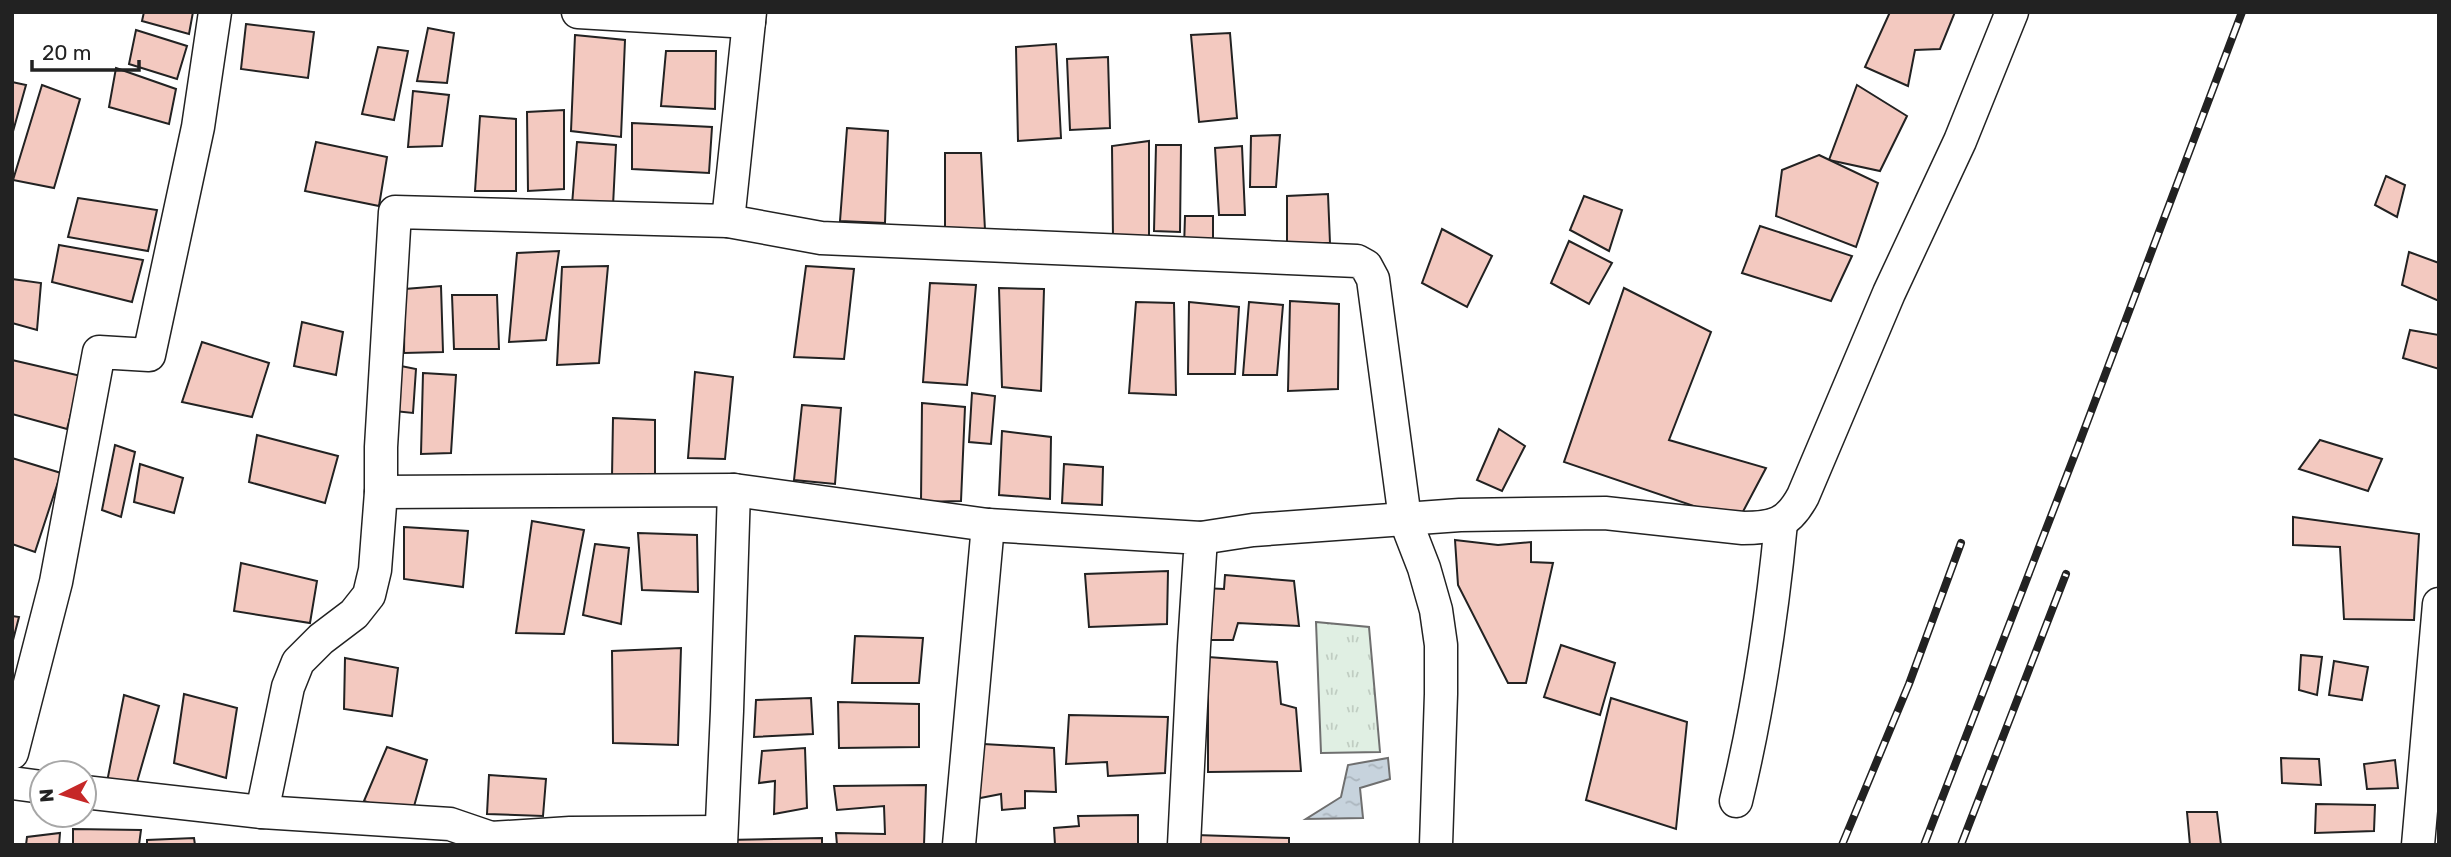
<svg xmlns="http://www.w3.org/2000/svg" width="2451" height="857" font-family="Rubik,sans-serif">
<defs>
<pattern id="grass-tufts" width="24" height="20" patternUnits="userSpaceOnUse" patternTransform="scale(1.75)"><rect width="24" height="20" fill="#e0efe3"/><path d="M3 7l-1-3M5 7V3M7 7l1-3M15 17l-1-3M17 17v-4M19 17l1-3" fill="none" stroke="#c0cdc2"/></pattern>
<pattern id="water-ripples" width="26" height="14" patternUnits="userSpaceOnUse" patternTransform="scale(1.75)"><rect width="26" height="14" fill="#c7d3dd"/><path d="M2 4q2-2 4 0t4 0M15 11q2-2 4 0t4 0" fill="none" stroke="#abb5bd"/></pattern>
</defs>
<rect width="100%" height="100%" fill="#fff"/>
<path fill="url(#grass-tufts)" stroke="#6f6f6f" stroke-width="2" d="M 1316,622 L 1369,627 L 1380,752 L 1321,753 Z"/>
<path fill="url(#water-ripples)" stroke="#6f6f6f" stroke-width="2" d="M 1388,758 L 1390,779 L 1360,788 L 1363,818 L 1306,819 L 1341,797 L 1348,765 Z"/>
<g fill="#f3c9c0" stroke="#222" stroke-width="2">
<path d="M 144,12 L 193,12 L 189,34 L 142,21 Z"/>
<path d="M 1890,12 L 1955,12 L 1940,49 L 1915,50 L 1908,86 L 1865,67 Z"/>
<path d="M 246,24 L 314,32 L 308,78 L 241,69 Z"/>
<path d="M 428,28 L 454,33 L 447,83 L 417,81 Z"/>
<path d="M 136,30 L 187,46 L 177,79 L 129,64 Z"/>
<path d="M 1230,33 L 1237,118 L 1199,122 L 1191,35 Z"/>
<path d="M 575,35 L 625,40 L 621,137 L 571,131 Z"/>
<path d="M 1056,44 L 1061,138 L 1018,141 L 1016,47 Z"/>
<path d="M 378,47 L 408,51 L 394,120 L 362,114 Z"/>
<path d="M 666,51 L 716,51 L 715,109 L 661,106 Z"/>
<path d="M 1108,57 L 1110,128 L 1070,130 L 1067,59 Z"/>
<path d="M 116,68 L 176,89 L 169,124 L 109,107 Z"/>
<path d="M 12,82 L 26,85 L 12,135 Z"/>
<path d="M 42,85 L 80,99 L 54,188 L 13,180 Z"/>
<path d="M 1857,85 L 1907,116 L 1880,171 L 1829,160 Z"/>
<path d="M 413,91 L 449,95 L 442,146 L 408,147 Z"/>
<path d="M 564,110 L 564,189 L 528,191 L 527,112 Z"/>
<path d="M 480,116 L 516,119 L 516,191 L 475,191 Z"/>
<path d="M 632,123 L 712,127 L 709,173 L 632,169 Z"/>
<path d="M 847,128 L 888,131 L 885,223 L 840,221 Z"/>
<path d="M 1280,135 L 1276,187 L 1250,187 L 1251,136 Z"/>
<path d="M 1149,141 L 1149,237 L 1113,239 L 1112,146 Z"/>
<path d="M 316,142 L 387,157 L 379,206 L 305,191 Z"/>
<path d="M 577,142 L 616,145 L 613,206 L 572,205 Z"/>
<path d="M 1156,145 L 1181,145 L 1180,232 L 1154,231 Z"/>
<path d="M 1242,146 L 1245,215 L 1219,215 L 1215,148 Z"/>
<path d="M 945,153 L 981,153 L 985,230 L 945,231 Z"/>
<path d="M 1819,155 L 1878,183 L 1856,247 L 1776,216 L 1782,170 Z"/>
<path d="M 2386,176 L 2405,185 L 2397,217 L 2375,205 Z"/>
<path d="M 1328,194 L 1330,243 L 1287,243 L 1287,196 Z"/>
<path d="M 1584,196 L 1622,210 L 1609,251 L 1570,230 Z"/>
<path d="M 78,198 L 157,210 L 148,251 L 68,237 Z"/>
<path d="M 1185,216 L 1213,216 L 1213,248 L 1184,248 Z"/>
<path d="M 1760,226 L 1852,256 L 1831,301 L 1742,273 Z"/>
<path d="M 1442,229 L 1492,256 L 1467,307 L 1422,283 Z"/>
<path d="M 1569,241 L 1612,263 L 1589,304 L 1551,283 Z"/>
<path d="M 59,245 L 143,260 L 132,302 L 52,282 Z"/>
<path d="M 559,251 L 546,340 L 509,342 L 517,253 Z"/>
<path d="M 2409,252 L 2439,263 L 2439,301 L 2402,285 Z"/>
<path d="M 608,266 L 599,363 L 557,365 L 562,267 Z"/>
<path d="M 806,266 L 854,269 L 844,359 L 794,357 Z"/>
<path d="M 12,279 L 41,283 L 37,330 L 12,323 Z"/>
<path d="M 930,283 L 976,285 L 967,385 L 923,382 Z"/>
<path d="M 441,286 L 443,352 L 404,353 L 405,289 Z"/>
<path d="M 999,288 L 1044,289 L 1041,391 L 1002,387 Z"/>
<path d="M 1624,288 L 1711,332 L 1669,440 L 1766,468 L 1738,521 L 1564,462 Z"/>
<path d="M 452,295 L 497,295 L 499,349 L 454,349 Z"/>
<path d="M 1290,301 L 1339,304 L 1338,389 L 1288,391 Z"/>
<path d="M 1136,302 L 1174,303 L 1176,395 L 1129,393 Z"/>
<path d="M 1189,302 L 1239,307 L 1235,374 L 1188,374 Z"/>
<path d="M 1249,302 L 1283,305 L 1277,375 L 1243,375 Z"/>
<path d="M 302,322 L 343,332 L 336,375 L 294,366 Z"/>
<path d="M 2410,330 L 2439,335 L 2439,369 L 2403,358 Z"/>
<path d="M 202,342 L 269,363 L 252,417 L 182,402 Z"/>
<path d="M 12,360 L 81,376 L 67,429 L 12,414 Z"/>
<path d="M 391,364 L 416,369 L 413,413 L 385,410 Z"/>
<path d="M 695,372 L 733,377 L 725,459 L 688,458 Z"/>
<path d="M 423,373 L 456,375 L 451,453 L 421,454 Z"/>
<path d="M 972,393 L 995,396 L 991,444 L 969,442 Z"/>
<path d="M 922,403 L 965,407 L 961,501 L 921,502 Z"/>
<path d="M 802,405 L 841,408 L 835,484 L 794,480 Z"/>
<path d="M 613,418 L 655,420 L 655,476 L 612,477 Z"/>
<path d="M 1499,429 L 1525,446 L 1502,491 L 1477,480 Z"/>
<path d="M 1002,431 L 1051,437 L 1050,499 L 999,495 Z"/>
<path d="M 257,435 L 338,456 L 325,503 L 249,482 Z"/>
<path d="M 2320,440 L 2382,459 L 2368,491 L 2299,469 Z"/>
<path d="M 115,445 L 135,452 L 121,517 L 102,510 Z"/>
<path d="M 12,458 L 61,473 L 35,552 L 12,544 Z"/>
<path d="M 140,464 L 183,478 L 174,513 L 134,502 Z"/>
<path d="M 1064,464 L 1103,467 L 1102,505 L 1062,503 Z"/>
<path d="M 2293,517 L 2419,534 L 2414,620 L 2344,619 L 2340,547 L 2293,545 Z"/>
<path d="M 532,521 L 584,530 L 564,634 L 516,633 Z"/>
<path d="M 404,527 L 468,531 L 463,587 L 404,579 Z"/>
<path d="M 638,533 L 697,535 L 698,592 L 642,590 Z"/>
<path d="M 1455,540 L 1498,545 L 1531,542 L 1531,562 L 1553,563 L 1526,683 L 1508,683 L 1458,585 Z"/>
<path d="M 595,544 L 629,548 L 621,624 L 583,615 Z"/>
<path d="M 241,563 L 317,581 L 310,623 L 234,611 Z"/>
<path d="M 1168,571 L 1167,624 L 1089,627 L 1085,574 Z"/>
<path d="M 1225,575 L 1294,581 L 1299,626 L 1238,623 L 1233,640 L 1206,640 L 1203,588 L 1224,589 Z"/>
<path d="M 12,616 L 19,617 L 12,644 Z"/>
<path d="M 855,636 L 923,638 L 919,683 L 852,683 Z"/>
<path d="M 1561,645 L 1615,663 L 1600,715 L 1544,697 Z"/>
<path d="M 681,648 L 678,745 L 613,743 L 612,651 Z"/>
<path d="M 2301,655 L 2322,657 L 2317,695 L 2299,690 Z"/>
<path d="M 1208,657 L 1277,662 L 1281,704 L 1296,708 L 1301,771 L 1208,772 Z"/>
<path d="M 345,658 L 398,668 L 392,716 L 344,709 Z"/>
<path d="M 2334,661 L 2368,667 L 2362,700 L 2329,695 Z"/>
<path d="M 184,694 L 237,708 L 226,778 L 174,763 Z"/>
<path d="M 124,695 L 159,706 L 135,789 L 107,782 Z"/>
<path d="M 811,698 L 813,734 L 754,737 L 756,700 Z"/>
<path d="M 1611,698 L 1687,722 L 1676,829 L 1586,800 Z"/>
<path d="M 838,702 L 919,704 L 919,747 L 839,748 Z"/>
<path d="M 1069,715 L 1168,717 L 1165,773 L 1108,776 L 1107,762 L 1066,764 Z"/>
<path d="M 966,743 L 1054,748 L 1056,792 L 1025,791 L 1025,808 L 1002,810 L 1001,794 L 965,801 Z"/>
<path d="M 387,747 L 427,760 L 411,817 L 364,801 Z"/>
<path d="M 805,748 L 807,808 L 774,814 L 775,781 L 759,783 L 762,751 Z"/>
<path d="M 2281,758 L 2319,759 L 2321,785 L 2282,783 Z"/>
<path d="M 2395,760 L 2398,788 L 2367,789 L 2364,764 Z"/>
<path d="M 489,775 L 546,779 L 543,816 L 487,814 Z"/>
<path d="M 926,785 L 924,845 L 837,845 L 836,833 L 885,834 L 884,806 L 837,810 L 834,786 Z"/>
<path d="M 2316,804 L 2375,805 L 2374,831 L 2315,833 Z"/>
<path d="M 2187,812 L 2217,812 L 2221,845 L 2190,845 Z"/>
<path d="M 1138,815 L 1138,845 L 1055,845 L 1054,828 L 1079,826 L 1078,816 Z"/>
<path d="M 73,829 L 141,830 L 139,845 L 73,845 Z"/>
<path d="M 60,833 L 59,845 L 26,845 L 27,837 Z"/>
<path d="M 1196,835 L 1289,838 L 1289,845 L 1196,845 Z"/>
<path d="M 194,838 L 195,845 L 147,845 L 147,840 Z"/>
<path d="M 822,838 L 822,845 L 728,845 L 727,840 Z"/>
</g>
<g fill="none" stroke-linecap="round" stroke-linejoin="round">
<defs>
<g id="minor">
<path d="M 578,12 L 749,22"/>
<path d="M 750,12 L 728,221 L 395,212 L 381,447 L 381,492 L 734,490 L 988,525 L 1201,538 L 1194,646 L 1184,845"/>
<path d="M 728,221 L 821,238 L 1357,261 L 1366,266 L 1373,279 L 1405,519 L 1424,568 L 1436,610 L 1441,645 L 1441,694 L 1436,845"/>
<path d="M 1201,538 L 1253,530 L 1460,515 L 1605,513 L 1743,528 C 1774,528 1788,524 1803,496 L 1889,293 L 1960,141 L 2012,12"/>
<path d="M 12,753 L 56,582 L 99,352 L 149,355 L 198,127 L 215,12"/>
<path d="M 12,783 L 42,787"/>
<path d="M 84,792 L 262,812 L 450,824 L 491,838 L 491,845"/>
<path d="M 1736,801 C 1758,710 1772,616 1781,523"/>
<path d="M 262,812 L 288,687 L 298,662 L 321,639 L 354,614 L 369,595 L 375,570 L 381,492"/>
<path d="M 491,838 L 570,833 L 720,832"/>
<path d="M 721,845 L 727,711 L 734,490"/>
<path d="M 959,845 L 988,525"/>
<path d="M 2418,845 L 2439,604"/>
</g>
</defs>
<use href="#minor" stroke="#222" stroke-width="35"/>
<use href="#minor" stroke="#fff" stroke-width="32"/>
<defs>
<g id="rail">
<path d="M 1842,845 L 1909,684 L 1961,543"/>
<path d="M 1924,845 L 2077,449 L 2242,12"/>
<path d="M 1961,845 L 2066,574"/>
</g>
</defs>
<use href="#rail" stroke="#222" stroke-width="8"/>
<use href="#rail" stroke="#fff" stroke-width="5" stroke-dasharray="16" stroke-linecap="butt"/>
</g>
<rect width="2451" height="857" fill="none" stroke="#222222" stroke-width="28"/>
<g transform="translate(63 794) rotate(265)"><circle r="33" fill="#ffffff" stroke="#a7a7a7" stroke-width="2"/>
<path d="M0-5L12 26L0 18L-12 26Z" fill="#c62828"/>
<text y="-10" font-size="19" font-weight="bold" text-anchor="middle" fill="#222222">N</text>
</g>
<path d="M32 60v10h107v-10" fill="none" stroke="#222222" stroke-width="3.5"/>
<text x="42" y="60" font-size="21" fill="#222222" stroke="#ffffff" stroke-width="5" paint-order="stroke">20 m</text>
</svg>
